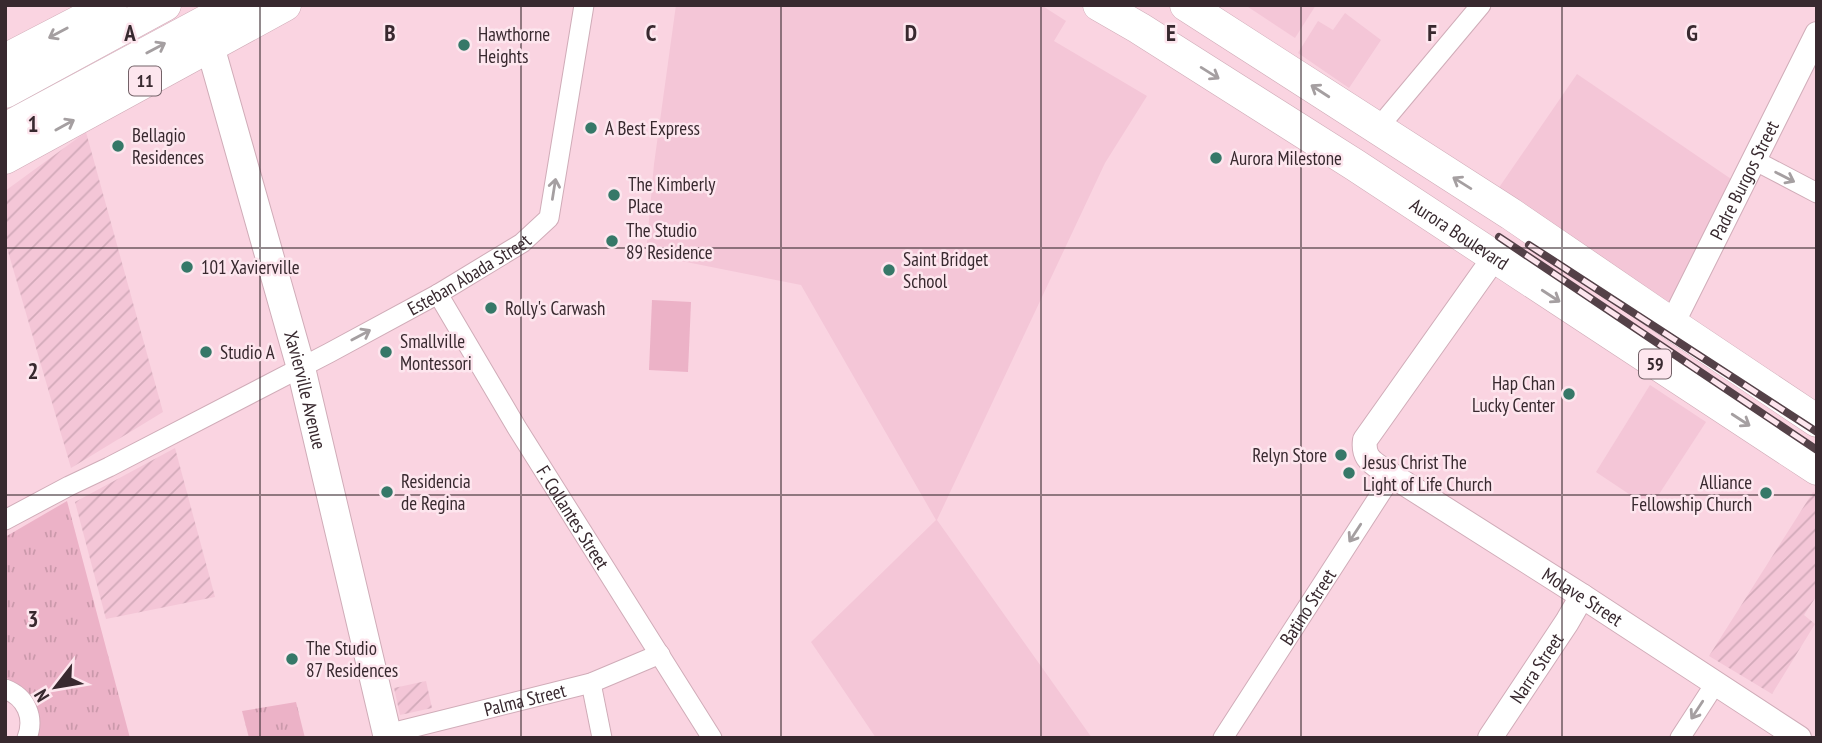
<svg xmlns="http://www.w3.org/2000/svg" width="1822" height="743" font-family="'PT Sans Narrow',sans-serif">
<defs>
<pattern id="industrial-furrows" width="10" height="10" patternUnits="userSpaceOnUse" patternTransform="scale(1.75)"><rect width="10" height="10" fill="#f4c6d7"/><path d="M-1 1l2-2M0 10L10 0M9 11l2-2" fill="none" stroke="#d2aab9"/></pattern>
<pattern id="grass-tufts" width="24" height="20" patternUnits="userSpaceOnUse" patternTransform="scale(1.75)"><rect width="24" height="20" fill="#ecb2c7"/><path d="M3 7l-1-3M5 7V3M7 7l1-3M15 17l-1-3M17 17v-4M19 17l1-3" fill="none" stroke="#cb99ab"/></pattern>
</defs>
<rect width="100%" height="100%" fill="#fad4e1"/>
<g fill="#f4c6d7">
<path d="M 676,5 L 1041,5 L 1066,21 L 1054,41 L 1147,96 L 1105,163 L 937,520 L 1092,738 L 876,738 L 811,642 L 936,520 L 801,285 L 646,254 L 654,164 Z"/>
<path d="M 1245,5 L 1316,5 L 1295,38 Z"/>
<path d="M 1345,13 L 1381,40 L 1349,88 L 1298,53 L 1318,21 L 1333,30 Z"/>
<path d="M 1577,74 L 1737,183 L 1669,302 L 1498,189 Z"/>
<path d="M 1650,385 L 1706,422 L 1650,508 L 1596,472 Z"/>
</g>
<g fill="url(#industrial-furrows)">
<path d="M 86,132 L 163,412 L 71,468 L 5,241 L 5,191 Z"/>
<path d="M 175,448 L 215,597 L 106,619 L 75,502 Z"/>
<path d="M 1813,492 L 1817,494 L 1817,595 L 1804,615 L 1815,624 L 1772,694 L 1709,656 Z"/>
<path d="M 426,681 L 432,708 L 400,715 L 394,688 Z"/>
</g>
<g fill="url(#grass-tufts)">
<path d="M 67,501 L 130,738 L 36,738 C 35,702 38,696 5,677 L 5,537 Z"/>
<path d="M 296,702 L 305,738 L 249,738 L 242,711 Z"/>
</g>
<path fill="#ecb2c7" d="M 652,300 L 691,302 L 688,372 L 649,370 Z"/>
<g fill="none" stroke-linecap="round" stroke-linejoin="round">
<defs>
<g id="minor">
<path d="M 1378,128 L 1481,5"/>
<path d="M 1754,160 L 1817,193"/>
<path id="s1" d="M 438,294 L 517,428 L 712,738"/>
<path id="s2" d="M 5,520 L 69,486 L 109,467 L 329,353 L 438,294 L 522,243 L 549,218 L 584,5"/>
<path d="M 591,683 L 602,738"/>
<path d="M 5,689 C 26,697 35,717 27,738"/>
<path id="s3" d="M 387,734 L 591,683 L 660,654"/>
<path id="s4" d="M 1223,738 L 1392,476"/>
<path d="M 1680,738 L 1715,684"/>
</g>
<g id="tertiary">
<path id="s5" d="M 1494,258 L 1365,440 C 1363,455 1369,461 1382,469 L 1582,596 L 1799,738"/>
<path id="s6" d="M 1672,324 L 1817,34"/>
<path id="s7" d="M 1490,738 L 1567,622 L 1582,596"/>
</g>
<g id="secondary">
<path id="s8" d="M 210,46 L 301,368 L 388,738"/>
</g>
<g id="primary">
<path id="s9" d="M 1099,5 L 1139,28 L 1355,165 L 1817,469"/>
<path d="M 1186,5 L 1511,214 L 1672,324 L 1817,421"/>
<path d="M 5,60 L 111,5"/>
<path d="M 5,92 L 165,5"/>
<path d="M 5,129 L 236,5"/>
<path d="M 5,158 L 285,5"/>
</g>
</defs>
<use href="#minor" stroke="#d0acb8" stroke-width="21"/>
<use href="#tertiary" stroke="#d0acb8" stroke-width="26"/>
<use href="#secondary" stroke="#d0acb8" stroke-width="30"/>
<use href="#primary" stroke="#d0acb8" stroke-width="33"/>
<use href="#minor" stroke="#fff" stroke-width="19"/>
<use href="#tertiary" stroke="#fff" stroke-width="24"/>
<use href="#secondary" stroke="#fff" stroke-width="28"/>
<use href="#primary" stroke="#fff" stroke-width="32"/>
<defs>
<g id="rail">
<path d="M 1499,237 L 1817,450"/>
<path d="M 1529,245 L 1817,432"/>
</g>
</defs>
<use href="#rail" stroke="#544148" stroke-width="8"/>
<use href="#rail" stroke="#fde6ee" stroke-width="5" stroke-dasharray="16" stroke-linecap="butt"/>
</g>
<defs><path id="oneway-shaft" d="M-6 0H5M1.5-3L5.5 0L1.5 3" fill="none" stroke-width="1.6" stroke-linecap="round" stroke-linejoin="round" transform="scale(1.75)"/></defs>
<g stroke="#a59fa1">
<use href="#oneway-shaft" transform="translate(58 33) rotate(152)"/>
<use href="#oneway-shaft" transform="translate(156 48) rotate(-28)"/>
<use href="#oneway-shaft" transform="translate(1210 73) rotate(32)"/>
<use href="#oneway-shaft" transform="translate(1320 91) rotate(-147)"/>
<use href="#oneway-shaft" transform="translate(65 125) rotate(-29)"/>
<use href="#oneway-shaft" transform="translate(1785 177) rotate(27)"/>
<use href="#oneway-shaft" transform="translate(1462 183) rotate(-148)"/>
<use href="#oneway-shaft" transform="translate(554 189) rotate(-81)"/>
<use href="#oneway-shaft" transform="translate(1551 296) rotate(33)"/>
<use href="#oneway-shaft" transform="translate(361 335) rotate(-28)"/>
<use href="#oneway-shaft" transform="translate(1741 420) rotate(33)"/>
<use href="#oneway-shaft" transform="translate(1355 533) rotate(123)"/>
<use href="#oneway-shaft" transform="translate(1697 710) rotate(123)"/>
</g>
<path fill="none" stroke="#38292f" stroke-width="2" stroke-opacity="0.55" d="M 260,5 L 260,738M 521,5 L 521,738M 781,5 L 781,738M 1041,5 L 1041,738M 1301,5 L 1301,738M 1562,5 L 1562,738M 5,248 L 1817,248M 5,495 L 1817,495"/>
<g fill="#367868" stroke="#fde6ee" stroke-width="2.5">
<circle cx="464" cy="45" r="7"/>
<circle cx="591" cy="128" r="7"/>
<circle cx="118" cy="146" r="7"/>
<circle cx="1216" cy="158" r="7"/>
<circle cx="614" cy="195" r="7"/>
<circle cx="612" cy="241" r="7"/>
<circle cx="187" cy="267" r="7"/>
<circle cx="889" cy="270" r="7"/>
<circle cx="491" cy="308" r="7"/>
<circle cx="206" cy="352" r="7"/>
<circle cx="386" cy="352" r="7"/>
<circle cx="1569" cy="394" r="7"/>
<circle cx="1341" cy="455" r="7"/>
<circle cx="1349" cy="473" r="7"/>
<circle cx="387" cy="492" r="7"/>
<circle cx="1766" cy="493" r="7"/>
<circle cx="292" cy="659" r="7"/>
</g>
<g text-anchor="middle" stroke-width="5" stroke-linejoin="round" paint-order="stroke">
<g fill="#fde6ee" stroke="#736268" stroke-width="2">
<rect x="129" y="66.5" width="32" height="29" rx="5"/>
<rect x="1639" y="349.5" width="32" height="29" rx="5"/>
</g>
<g font-size="18" font-weight="bold" fill="#38292f">
<text x="145" y="87">11</text>
<text x="1655" y="370">59</text>
</g>
<g font-size="19" fill="#38292f" stroke="#fde6ee" text-anchor="start">
<text x="478" y="41">Hawthorne<tspan x="478" dy="22">Heights</tspan></text>
<text x="605" y="135">A Best Express</text>
<text x="132" y="142">Bellagio<tspan x="132" dy="22">Residences</tspan></text>
<text x="1230" y="165">Aurora Milestone</text>
<text x="628" y="191">The Kimberly<tspan x="628" dy="22">Place</tspan></text>
<text x="626" y="237">The Studio<tspan x="626" dy="22">89 Residence</tspan></text>
<text x="903" y="266">Saint Bridget<tspan x="903" dy="22">School</tspan></text>
<text x="201" y="274">101 Xavierville</text>
<text x="505" y="315">Rolly's Carwash</text>
<text x="400" y="348">Smallville<tspan x="400" dy="22">Montessori</tspan></text>
<text x="220" y="359">Studio A</text>
<text x="1555" y="390" text-anchor="end">Hap Chan<tspan x="1555" dy="22">Lucky Center</tspan></text>
<text x="1327" y="462" text-anchor="end">Relyn Store</text>
<text x="1363" y="469">Jesus Christ The<tspan x="1363" dy="22">Light of Life Church</tspan></text>
<text x="401" y="488">Residencia<tspan x="401" dy="22">de Regina</tspan></text>
<text x="1752" y="489" text-anchor="end">Alliance<tspan x="1752" dy="22">Fellowship Church</tspan></text>
<text x="306" y="655">The Studio<tspan x="306" dy="22">87 Residences</tspan></text>
</g>
<g font-size="19" fill="#38292f" stroke="#fde6ee">
<text dy="7" stroke="none"><textPath href="#s6" startOffset="161">Padre Burgos Street</textPath></text>
<text dy="7" stroke="none"><textPath href="#s9" startOffset="427">Aurora Boulevard</textPath></text>
<text dy="7" stroke="none"><textPath href="#s2" startOffset="525">Esteban Abada Street</textPath></text>
<text dy="7" stroke="none"><textPath href="#s8" startOffset="357">Xavierville Avenue</textPath></text>
<text dy="7" stroke="none"><textPath href="#s1" startOffset="261">F. Collantes Street</textPath></text>
<text dy="7" stroke="none"><textPath href="#s5" startOffset="497">Molave Street</textPath></text>
<text dy="7" stroke="none"><textPath href="#s4" startOffset="156">Batino Street</textPath></text>
<text dy="7" stroke="none"><textPath href="#s7" startOffset="84">Narra Street</textPath></text>
<text dy="7" stroke="none"><textPath href="#s3" startOffset="142">Palma Street</textPath></text>
</g>
</g>
<g font-size="23" text-anchor="middle" font-weight="bold" fill="#38292f" stroke="#fde6ee" stroke-width="5" stroke-linejoin="round" paint-order="stroke">
<text x="130" y="41">A</text>
<text x="390" y="41">B</text>
<text x="651" y="41">C</text>
<text x="911" y="41">D</text>
<text x="1171" y="41">E</text>
<text x="1432" y="41">F</text>
<text x="1692" y="41">G</text>
<text x="33" y="132">1</text>
<text x="33" y="379">2</text>
<text x="33" y="627">3</text>
</g>
<rect width="1822" height="743" fill="none" stroke="#38292f" stroke-width="14"/>
<g transform="translate(56 687) rotate(239)" stroke="#fde6ee" stroke-width="5" paint-order="stroke">
<path d="M0-5L12 26L0 18L-12 26Z" fill="#38292f"/>
<text y="-10" font-size="19" font-weight="bold" text-anchor="middle" fill="#38292f">N</text>
</g>
</svg>
